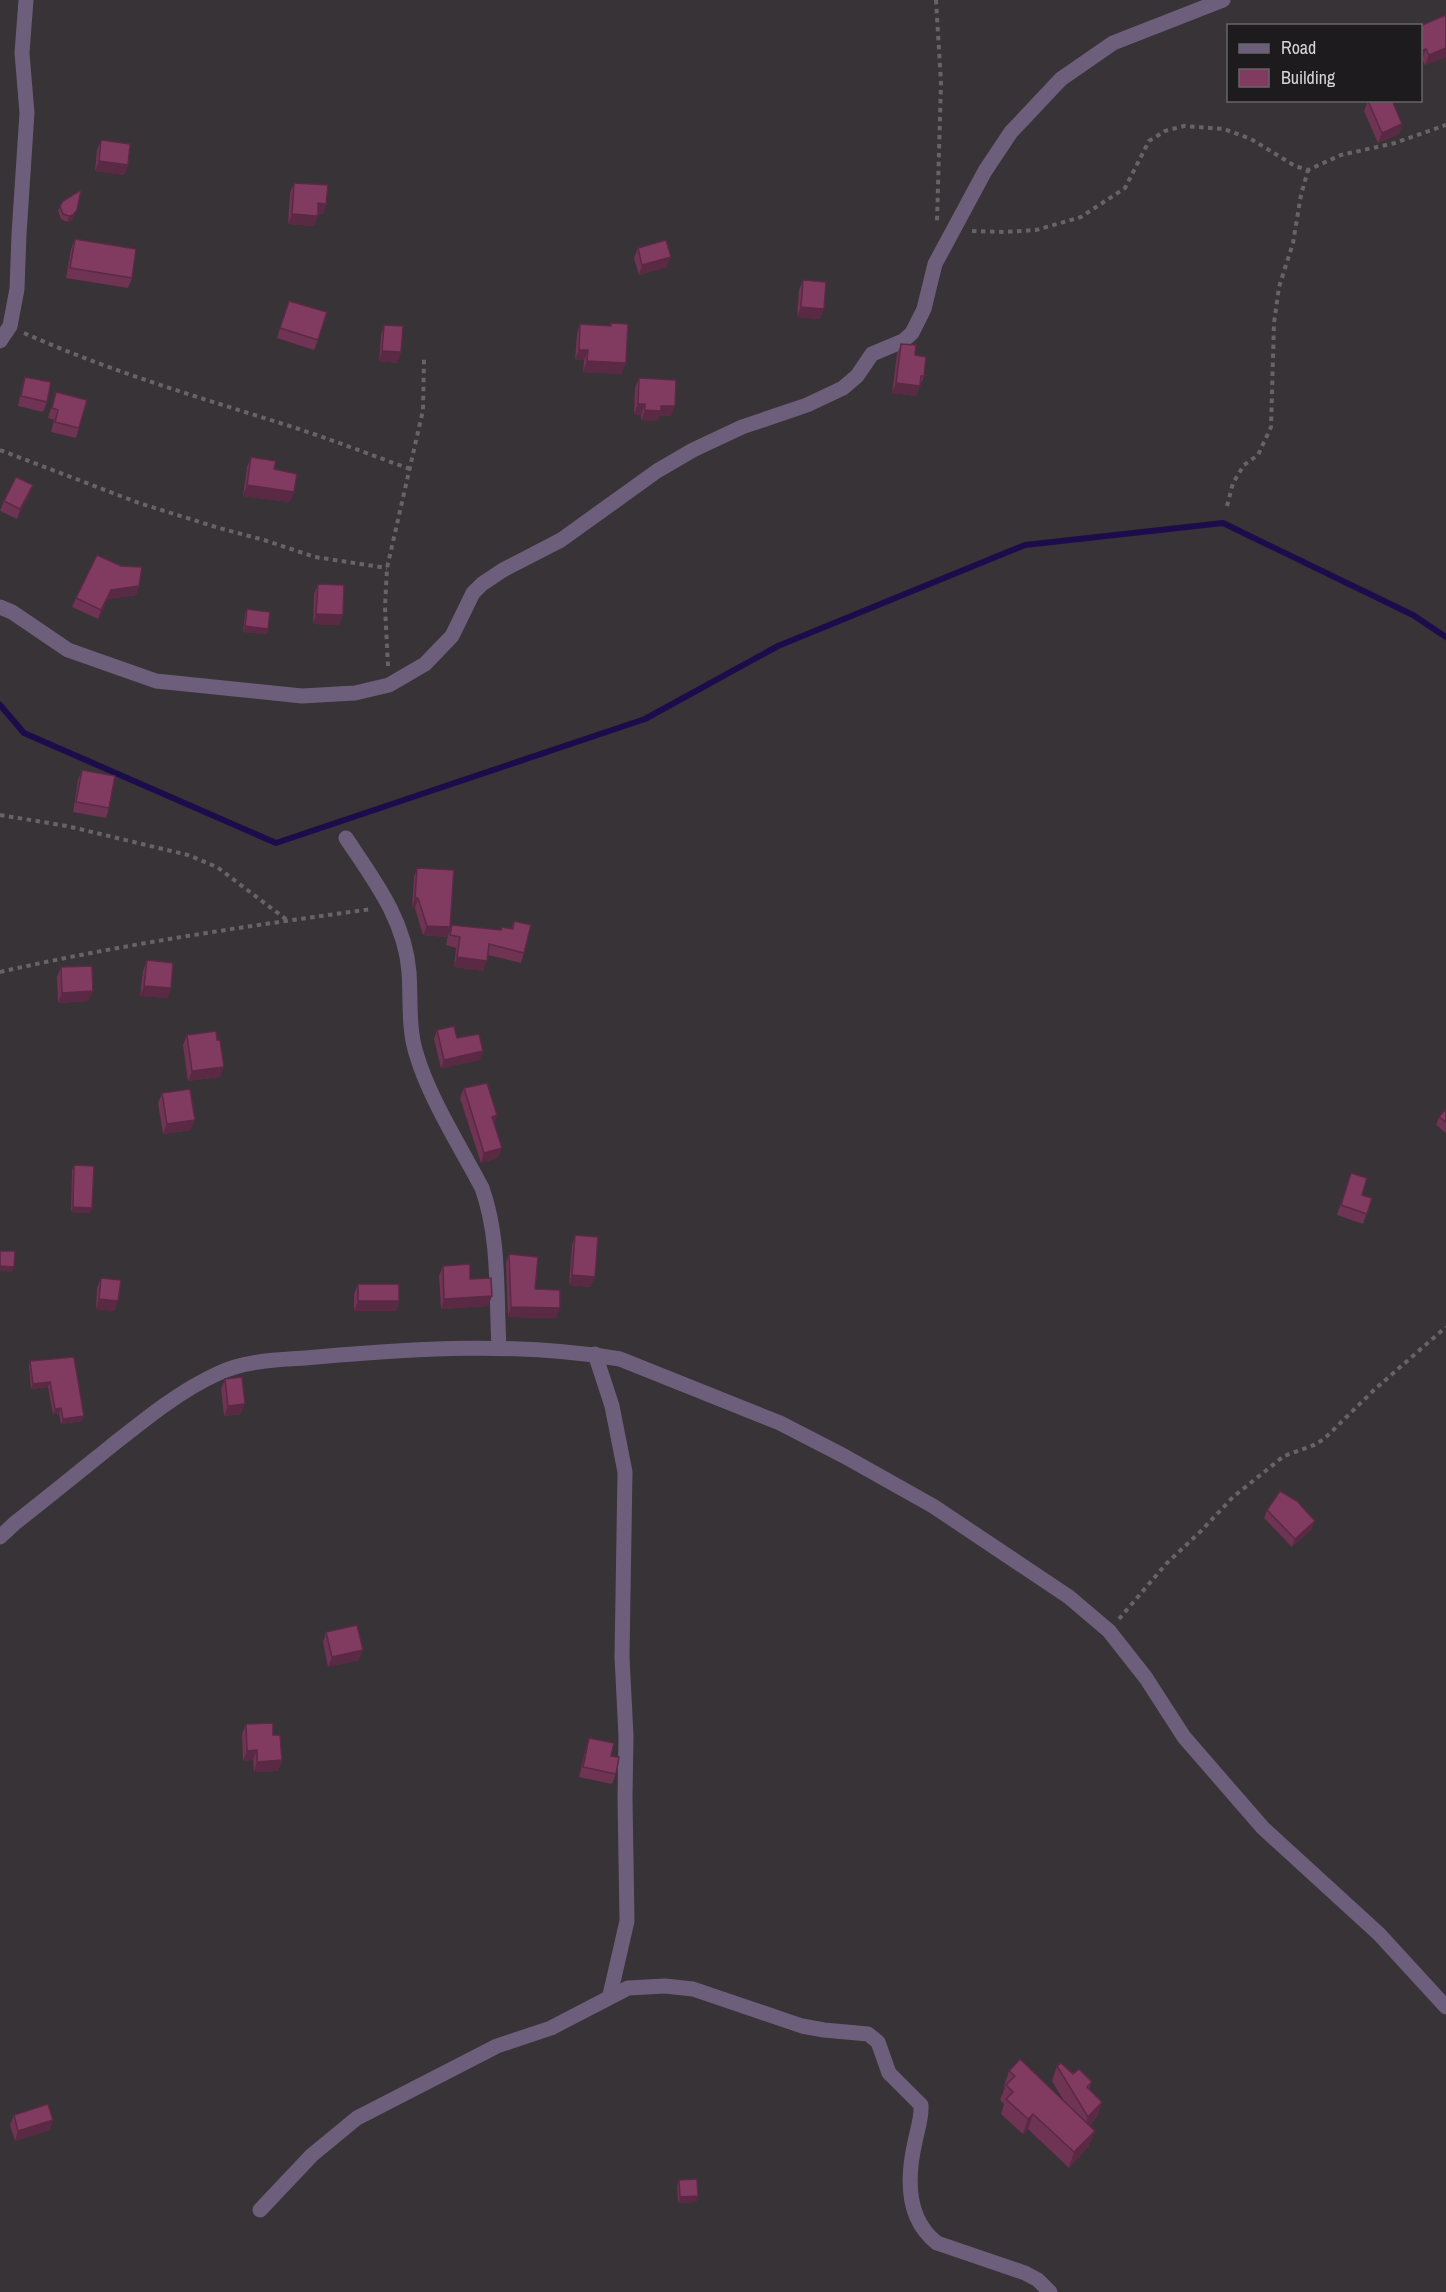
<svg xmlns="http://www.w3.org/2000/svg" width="1446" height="2292" font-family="'Archivo Narrow',sans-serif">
<rect width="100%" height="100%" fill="#373336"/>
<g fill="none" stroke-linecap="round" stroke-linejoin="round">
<path stroke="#1d0c4b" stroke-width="6" d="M 0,705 L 24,733 L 276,843 L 645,719 L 778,646 L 1025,545 L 1223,523 L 1413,615 L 1446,637"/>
<g stroke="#676467" stroke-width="4" stroke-dasharray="4.5 4.5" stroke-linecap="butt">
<path d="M 936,0 L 941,83 L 937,221"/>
<path d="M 972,231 L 1005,232 L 1036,230 L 1081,217 L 1125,188 L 1149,141 L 1165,131 L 1184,126 L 1224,129 L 1251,139 L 1295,166 L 1308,170 L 1341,155 L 1395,143 L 1446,125"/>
<path d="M 24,333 C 107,370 191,395 277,422 C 322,436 366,453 410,469"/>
<path d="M 0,450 L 139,503 L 219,528 L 264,540 L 315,557 L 387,568"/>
<path d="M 1227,506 L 1233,483 L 1244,465 L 1258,455 L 1271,427 L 1274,323 L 1279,287 L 1293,243 L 1301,195 L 1308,170"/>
<path d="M 388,666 L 385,607 L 387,568 L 423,410 L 424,359"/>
<path d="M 0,815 L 67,826 L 188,855 L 217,867 L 287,920"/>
<path d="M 0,972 C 123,944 247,926 372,909"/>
<path d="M 1119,1619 L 1166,1564 L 1201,1531 L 1233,1497 L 1284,1456 L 1314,1445 L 1324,1439 L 1374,1390 L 1446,1327"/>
</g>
<g stroke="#6d5e7b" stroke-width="15">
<path d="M 0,341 L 10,326 L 17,289 L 19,234 L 27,113 L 22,53 L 26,0"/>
<path d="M 0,607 L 12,612 L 68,650 L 156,681 L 302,696 L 355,693 L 389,685 L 425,664 L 452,636 L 473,593 L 482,584 L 503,570 L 561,540 L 657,471 L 693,450 L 742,427 L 807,405 L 843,388 L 857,376 L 872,354 L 903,341 L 912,333 L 924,309 L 935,264 L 985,171 L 1011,132 L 1061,79 L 1113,43 L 1223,0"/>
<path d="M 346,838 C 374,880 405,920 409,972 C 411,999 408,1027 416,1053 C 429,1098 460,1146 482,1188 C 500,1238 496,1295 499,1347"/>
<path d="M 595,1354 L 612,1406 L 625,1472 L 622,1657 L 626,1736 L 625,1798 L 627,1921 L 610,1995"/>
<path d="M 0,1537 L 15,1523 C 47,1498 79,1472 110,1447 C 144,1420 179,1391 219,1373 C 248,1359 285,1360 317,1357 C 417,1348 520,1342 620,1359 L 780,1423 L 844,1456 L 933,1506 L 1069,1597 L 1109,1631 L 1146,1678 L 1184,1737 L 1263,1828 L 1379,1934 L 1446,2007"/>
<path d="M 260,2210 L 312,2155 L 357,2118 L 497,2046 L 551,2028 L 628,1988 L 665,1986 L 693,1989 L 802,2026 L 824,2030 L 868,2034 L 878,2042 L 889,2073 L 921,2105 C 922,2117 917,2131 915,2142 C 907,2177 906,2219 937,2243 L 1025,2273 L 1038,2280 L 1050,2292"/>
</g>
</g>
<g fill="#6f3353">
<path d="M 1446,15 L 1446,57 L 1425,65 L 1422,59 L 1420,26 Z"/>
<path d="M 1368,101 L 1402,124 L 1399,134 L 1378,143 L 1364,111 Z"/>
<path d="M 101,140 L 128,165 L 124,175 L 95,171 L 97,150 Z"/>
<path d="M 294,183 L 326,204 L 323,214 L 318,214 L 314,226 L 288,224 L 290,193 Z"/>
<path d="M 60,206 L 75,215 L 72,220 L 67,222 L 61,219 L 58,211 Z"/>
<path d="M 75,239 L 132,278 L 128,288 L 66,278 L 71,249 Z"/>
<path d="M 638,248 L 667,267 L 639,275 L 634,258 Z"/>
<path d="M 803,280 L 820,319 L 797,317 L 799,290 Z"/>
<path d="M 285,311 L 318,340 L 314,350 L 277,338 Z"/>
<path d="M 611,323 L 622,374 L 583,372 L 584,360 L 575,360 L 577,334 L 580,324 L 610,326 Z"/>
<path d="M 384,325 L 401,352 L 397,363 L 379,361 L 381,335 Z"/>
<path d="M 901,344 L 915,355 L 924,376 L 916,396 L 892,393 L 897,354 Z"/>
<path d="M 25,377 L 47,402 L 43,412 L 18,406 L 22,387 Z"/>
<path d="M 639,378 L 671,416 L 659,416 L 657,421 L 641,420 L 641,415 L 634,414 L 635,388 Z"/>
<path d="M 56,392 L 79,428 L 76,438 L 51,432 L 54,420 L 48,418 Z"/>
<path d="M 251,457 L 274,469 L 290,502 L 243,496 L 247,467 Z"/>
<path d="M 33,485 L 29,495 L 17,519 L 0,511 L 4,501 Z"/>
<path d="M 318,584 L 339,625 L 313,624 L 314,594 Z"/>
<path d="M 139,586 L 136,595 L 108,599 L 98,619 L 72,607 L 76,598 Z"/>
<path d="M 247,609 L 268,629 L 267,634 L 243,632 L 245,614 Z"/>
<path d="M 82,770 L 109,808 L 106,818 L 73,812 L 78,780 Z"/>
<path d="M 417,868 L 450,927 L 447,937 L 423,935 L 415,908 L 412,907 L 414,877 Z"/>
<path d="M 514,921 L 524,953 L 521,963 L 488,955 L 483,971 L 454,967 L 456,948 L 446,945 L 448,935 L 452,925 L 501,930 L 511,929 Z"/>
<path d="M 147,960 L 171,988 L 167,998 L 140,996 L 143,971 Z"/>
<path d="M 61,967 L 89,1001 L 58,1003 L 57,977 Z"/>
<path d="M 437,1030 L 457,1038 L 480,1060 L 441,1068 L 434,1039 Z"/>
<path d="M 187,1035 L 220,1077 L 188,1081 L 183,1045 Z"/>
<path d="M 464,1088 L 497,1115 L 494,1124 L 498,1158 L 481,1163 L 460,1098 Z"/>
<path d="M 162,1093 L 191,1130 L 163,1134 L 158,1103 Z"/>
<path d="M 1446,1109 L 1446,1133 L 1436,1125 L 1439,1117 Z"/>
<path d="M 74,1165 L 92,1208 L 90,1213 L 71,1212 L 72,1170 Z"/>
<path d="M 1351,1173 L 1362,1195 L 1372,1198 L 1363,1224 L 1337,1215 Z"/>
<path d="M 575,1235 L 591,1287 L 569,1285 L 572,1245 Z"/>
<path d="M 509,1254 L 535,1289 L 556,1318 L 508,1317 L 506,1263 Z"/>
<path d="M 443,1266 L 470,1279 L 492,1296 L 488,1306 L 441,1309 L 439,1276 Z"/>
<path d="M 101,1278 L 115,1311 L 96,1309 L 97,1288 Z"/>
<path d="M 358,1284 L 399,1301 L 396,1311 L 354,1311 L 354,1294 Z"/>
<path d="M 30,1361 L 84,1416 L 82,1421 L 61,1424 L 59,1414 L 53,1414 L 48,1387 L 31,1389 L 29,1366 Z"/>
<path d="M 225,1379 L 241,1414 L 224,1416 L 221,1389 Z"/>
<path d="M 1267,1510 L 1312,1529 L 1292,1547 L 1264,1518 Z"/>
<path d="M 326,1632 L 359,1660 L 328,1667 L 323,1642 Z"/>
<path d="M 246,1724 L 273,1735 L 282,1760 L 278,1771 L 254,1772 L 253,1760 L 243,1761 L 242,1734 Z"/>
<path d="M 589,1738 L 611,1756 L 616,1774 L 612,1784 L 579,1777 L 586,1748 Z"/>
<path d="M 1057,2066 L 1073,2074 L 1092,2082 L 1089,2089 L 1102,2102 L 1097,2117 L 1089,2126 L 1089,2146 L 1069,2168 L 1028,2129 L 1023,2134 L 1001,2114 L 1004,2104 L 1000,2100 L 1005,2087 L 1004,2086 L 1009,2071 L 1064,2101 L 1052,2081 Z"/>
<path d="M 14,2115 L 50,2130 L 15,2141 L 10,2125 Z"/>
<path d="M 679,2180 L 698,2196 L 696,2202 L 678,2203 L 677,2186 Z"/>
</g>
<g fill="#5a2944">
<path d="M 1446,48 L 1446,57 L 1425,65 L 1429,55 Z"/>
<path d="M 1426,49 L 1422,59 L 1420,60 L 1420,51 Z"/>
<path d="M 1402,124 L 1399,134 L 1378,143 L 1382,133 Z"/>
<path d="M 99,161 L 128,165 L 124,175 L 95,171 Z"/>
<path d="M 318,203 L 326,204 L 323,214 L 314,213 Z"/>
<path d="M 77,210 L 75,215 L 72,220 L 67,222 L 69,216 Z"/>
<path d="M 292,214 L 318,216 L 314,226 L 288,224 Z"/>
<path d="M 671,257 L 667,267 L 639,275 L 642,265 Z"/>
<path d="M 801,307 L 824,309 L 820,319 L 797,317 Z"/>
<path d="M 579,350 L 588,350 L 584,360 L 575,360 Z"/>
<path d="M 382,351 L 401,352 L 397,363 L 379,361 Z"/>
<path d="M 587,361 L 626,363 L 622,374 L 583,372 Z"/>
<path d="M 896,383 L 920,386 L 916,396 L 892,393 Z"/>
<path d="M 638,404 L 645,404 L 641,415 L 634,414 Z"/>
<path d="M 661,406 L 675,406 L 671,416 L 659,416 L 657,421 L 641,420 L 645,410 Z"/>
<path d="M 33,485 L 29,495 L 17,519 L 20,509 Z"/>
<path d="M 247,485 L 294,492 L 290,502 L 243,496 Z"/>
<path d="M 139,586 L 136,595 L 108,599 L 98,619 L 101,610 L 111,590 Z"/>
<path d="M 316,614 L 343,615 L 339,625 L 313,624 Z"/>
<path d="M 245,626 L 268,629 L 267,634 L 243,632 Z"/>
<path d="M 415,898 L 418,898 L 415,908 L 412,907 Z"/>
<path d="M 427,926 L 450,927 L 447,937 L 423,935 Z"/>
<path d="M 457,957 L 487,961 L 483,971 L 454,967 Z"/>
<path d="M 144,986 L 171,988 L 167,998 L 140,996 Z"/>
<path d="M 93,991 L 89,1001 L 58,1003 L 62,993 Z"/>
<path d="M 483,1051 L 480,1060 L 441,1068 L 444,1060 Z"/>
<path d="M 224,1067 L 220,1077 L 188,1081 L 192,1071 Z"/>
<path d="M 497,1115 L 493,1126 L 492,1117 Z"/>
<path d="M 195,1120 L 191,1130 L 163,1134 L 167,1124 Z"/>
<path d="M 502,1148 L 498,1158 L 481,1163 L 484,1153 Z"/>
<path d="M 73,1207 L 92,1208 L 90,1213 L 71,1212 Z"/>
<path d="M 0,1266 L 14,1267 L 12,1272 L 0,1271 Z"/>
<path d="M 572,1275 L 595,1277 L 591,1287 L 569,1285 Z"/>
<path d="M 492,1296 L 488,1306 L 441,1309 L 444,1299 Z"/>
<path d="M 99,1299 L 118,1301 L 115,1311 L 96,1309 Z"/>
<path d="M 358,1301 L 399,1301 L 396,1311 L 354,1311 Z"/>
<path d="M 511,1307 L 560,1308 L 556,1318 L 508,1317 Z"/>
<path d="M 50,1382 L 48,1387 L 31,1389 L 33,1384 Z"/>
<path d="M 245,1404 L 241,1414 L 224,1416 L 228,1406 Z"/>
<path d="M 61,1408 L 59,1414 L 53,1414 L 55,1409 Z"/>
<path d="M 84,1416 L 82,1421 L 61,1424 L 63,1419 Z"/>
<path d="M 1315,1521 L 1312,1529 L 1292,1547 L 1295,1539 Z"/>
<path d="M 363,1650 L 359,1660 L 328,1667 L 332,1657 Z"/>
<path d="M 257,1750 L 253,1760 L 243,1761 L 247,1751 Z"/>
<path d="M 282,1760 L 278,1771 L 254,1772 L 257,1762 Z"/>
<path d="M 1102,2102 L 1097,2117 L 1082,2132 L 1088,2117 Z"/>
<path d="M 1033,2114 L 1028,2129 L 1023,2134 L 1028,2119 Z"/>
<path d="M 53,2120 L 50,2130 L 15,2141 L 18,2131 Z"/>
<path d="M 1095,2131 L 1089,2146 L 1069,2168 L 1074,2152 Z"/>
<path d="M 698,2196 L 696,2202 L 678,2203 L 680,2197 Z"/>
</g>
<g fill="#813b61" stroke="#5a2944" stroke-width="1.5">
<path d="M 1446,15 L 1446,48 L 1429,55 L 1426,49 L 1420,51 L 1420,26 Z"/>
<path d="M 1369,100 L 1392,100 L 1402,124 L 1382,133 L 1368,101 Z"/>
<path d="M 101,140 L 130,144 L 128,165 L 99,161 Z"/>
<path d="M 294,183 L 328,185 L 326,204 L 318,203 L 318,216 L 292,214 Z"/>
<path d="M 81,190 L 77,210 L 73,215 L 69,216 L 63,214 L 60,206 L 63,201 Z"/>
<path d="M 75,239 L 136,249 L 132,278 L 70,268 Z"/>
<path d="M 666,240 L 671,257 L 642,265 L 638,248 Z"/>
<path d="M 803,280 L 826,282 L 824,309 L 801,307 Z"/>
<path d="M 289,301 L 327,312 L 318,340 L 280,328 Z"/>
<path d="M 611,323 L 628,324 L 626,363 L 587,361 L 588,350 L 579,350 L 580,324 L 611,326 Z"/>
<path d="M 384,325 L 403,326 L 401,352 L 382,351 Z"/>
<path d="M 901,344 L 916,345 L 915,355 L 926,357 L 924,376 L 921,376 L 920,386 L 896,383 Z"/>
<path d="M 25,377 L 51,382 L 47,402 L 21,396 Z"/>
<path d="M 639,378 L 676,380 L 675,406 L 661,406 L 661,411 L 645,410 L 645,404 L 638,404 Z"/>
<path d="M 56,392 L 87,400 L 79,428 L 55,422 L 58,410 L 52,408 Z"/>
<path d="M 251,457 L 276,461 L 274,469 L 297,474 L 294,492 L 247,485 Z"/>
<path d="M 16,477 L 33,485 L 20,509 L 4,501 Z"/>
<path d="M 97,555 L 121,566 L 142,567 L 139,586 L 111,590 L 101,610 L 76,598 Z"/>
<path d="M 318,584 L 344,585 L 343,615 L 316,614 Z"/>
<path d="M 247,609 L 270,612 L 268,629 L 245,626 Z"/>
<path d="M 82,770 L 115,776 L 109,808 L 76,802 Z"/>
<path d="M 417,868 L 454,870 L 450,927 L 427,926 L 418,898 L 415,898 Z"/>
<path d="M 514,921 L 531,925 L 524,953 L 489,944 L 487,961 L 457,957 L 460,937 L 450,935 L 452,925 L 501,930 L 502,927 L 513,929 Z"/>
<path d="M 147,960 L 173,963 L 171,988 L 144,986 Z"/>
<path d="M 92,966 L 93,991 L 62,993 L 61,967 Z"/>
<path d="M 454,1026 L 457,1038 L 479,1034 L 483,1051 L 444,1060 L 437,1030 Z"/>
<path d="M 216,1031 L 217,1040 L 220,1040 L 224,1067 L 192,1071 L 187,1035 Z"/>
<path d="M 487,1083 L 497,1115 L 492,1117 L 502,1148 L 484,1153 L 464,1088 Z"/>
<path d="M 190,1089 L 195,1120 L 167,1124 L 162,1093 Z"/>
<path d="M 1446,1109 L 1446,1122 L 1439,1117 Z"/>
<path d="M 74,1165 L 94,1166 L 92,1208 L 73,1207 Z"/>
<path d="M 1351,1173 L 1367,1178 L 1362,1195 L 1372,1198 L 1367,1214 L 1341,1205 Z"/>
<path d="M 575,1235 L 598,1237 L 595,1277 L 572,1275 Z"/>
<path d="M 0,1251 L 15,1251 L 14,1267 L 0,1266 Z"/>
<path d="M 509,1254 L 538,1257 L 535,1289 L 560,1290 L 560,1308 L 511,1307 Z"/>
<path d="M 470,1264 L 470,1279 L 491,1278 L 492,1296 L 444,1299 L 443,1266 Z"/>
<path d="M 101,1278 L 121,1280 L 118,1301 L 99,1299 Z"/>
<rect x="358" y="1284" width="41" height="17"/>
<path d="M 74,1357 L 84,1416 L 63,1419 L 61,1408 L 55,1409 L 50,1382 L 33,1384 L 30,1361 Z"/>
<path d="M 242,1377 L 245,1404 L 228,1406 L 225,1379 Z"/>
<path d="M 1280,1491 L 1297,1501 L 1315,1521 L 1295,1539 L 1267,1510 Z"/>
<path d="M 357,1625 L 363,1650 L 332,1657 L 326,1632 Z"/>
<path d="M 273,1723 L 273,1735 L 280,1735 L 282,1760 L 257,1762 L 257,1750 L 247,1751 L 246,1724 Z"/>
<path d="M 589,1738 L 614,1743 L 611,1756 L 619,1757 L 616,1774 L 583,1767 Z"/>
<path d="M 1020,2059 L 1095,2131 L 1074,2152 L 1033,2114 L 1028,2119 L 1006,2099 L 1013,2092 L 1006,2085 L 1015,2076 L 1009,2071 Z"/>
<path d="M 1061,2063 L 1073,2074 L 1079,2069 L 1092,2082 L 1087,2087 L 1102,2102 L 1088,2117 L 1057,2066 Z"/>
<path d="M 48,2104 L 53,2120 L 18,2131 L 14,2115 Z"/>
<path d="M 697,2179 L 698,2196 L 680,2197 L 679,2180 Z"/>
</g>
<rect x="1227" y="24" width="195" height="78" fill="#1d1b1d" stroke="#676567" stroke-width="1.5"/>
<rect x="1239" y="44" width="30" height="9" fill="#6d5e7b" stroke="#676567" stroke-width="1.5"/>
<text x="1281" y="54" font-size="18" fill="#d7d5d7">Road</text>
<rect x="1239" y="69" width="30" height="18" fill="#813b61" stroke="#676567" stroke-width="1.5"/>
<text x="1281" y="84" font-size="18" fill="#d7d5d7">Building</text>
</svg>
